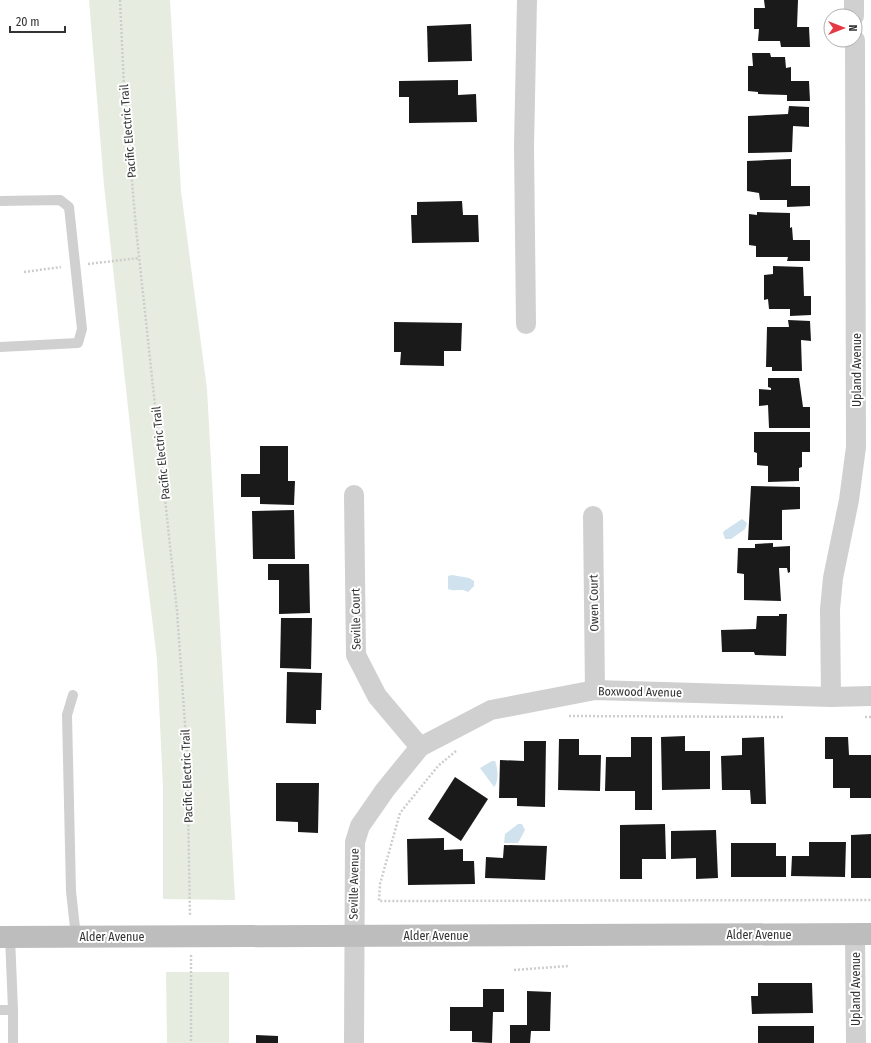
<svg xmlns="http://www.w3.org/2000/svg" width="871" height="1043" font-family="'Fira Sans Condensed',sans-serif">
<rect width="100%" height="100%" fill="#fff"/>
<g fill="#e6ecdf">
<path d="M 89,0 L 170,0 L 181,191 L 207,389 L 235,900 L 163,899 L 163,788 L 157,659 L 142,537 L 104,185 Z"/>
<path d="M 166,972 L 229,972 L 229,1043 L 167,1043 Z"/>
</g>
<g fill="#cfe2ee">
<path d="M 742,519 L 747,523 L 745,529 L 731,539 L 725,539 L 723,533 L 724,531 Z"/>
<path d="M 452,575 L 469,578 L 474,581 L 474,586 L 468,592 C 461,588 454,592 448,589 L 448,576 Z"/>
<path d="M 492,761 L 495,761 C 498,768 499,782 494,787 L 480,768 Z"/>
<path d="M 518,824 L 522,824 L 525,830 L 518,843 L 504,843 L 505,834 Z"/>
</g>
<g fill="#1a1a1a">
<path d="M 764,0 L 798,0 L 797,27 L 809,27 L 810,47 L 781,47 L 780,41 L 758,41 L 759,29 L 754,29 L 754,8 L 765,8 Z"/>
<path d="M 471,24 L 472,61 L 428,62 L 427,26 Z"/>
<path d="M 752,53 L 770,53 L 771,57 L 785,57 L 786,68 L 791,67 L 791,81 L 809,81 L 810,101 L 787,101 L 787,95 L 758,94 L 758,92 L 748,91 L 748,66 L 753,66 Z"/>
<path d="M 458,80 L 458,95 L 476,94 L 477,122 L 409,123 L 409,97 L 399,97 L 399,81 Z"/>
<path d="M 789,106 L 809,107 L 809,127 L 793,126 L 792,152 L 748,153 L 748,116 L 788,114 Z"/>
<path d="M 791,159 L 791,186 L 810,186 L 810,206 L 787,207 L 787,200 L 760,200 L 759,193 L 747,191 L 747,161 Z"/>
<path d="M 462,201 L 463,215 L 478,215 L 479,242 L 412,243 L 411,215 L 417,215 L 417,202 Z"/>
<path d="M 757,212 L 790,213 L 790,228 L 792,227 L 793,240 L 810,240 L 810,261 L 787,261 L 788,257 L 756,257 L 756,246 L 749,245 L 749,214 L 757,215 Z"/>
<path d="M 773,266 L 803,267 L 804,296 L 811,296 L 811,315 L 790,316 L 790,309 L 769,309 L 768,299 L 764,300 L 764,275 L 773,274 Z"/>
<path d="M 788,320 L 810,321 L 811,341 L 801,340 L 802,371 L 772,371 L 772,367 L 766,367 L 767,327 L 789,327 Z"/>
<path d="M 394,322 L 462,323 L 461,351 L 444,351 L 444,366 L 400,365 L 401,352 L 394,352 Z"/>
<path d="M 768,378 L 799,378 L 803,407 L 810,407 L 810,428 L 769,428 L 768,405 L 759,406 L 759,389 L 771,390 L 771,388 L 768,387 Z"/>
<path d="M 754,432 L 810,432 L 810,452 L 802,452 L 802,467 L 799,468 L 799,481 L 768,482 L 768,466 L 757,465 L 757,453 L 754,452 Z"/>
<path d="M 260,446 L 288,446 L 288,481 L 295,481 L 294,505 L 260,504 L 260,497 L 241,497 L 241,474 L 260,474 Z"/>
<path d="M 751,486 L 800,487 L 800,509 L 782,510 L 782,540 L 748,540 Z"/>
<path d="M 294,510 L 295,559 L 253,559 L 252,511 Z"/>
<path d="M 773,543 L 773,547 L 790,546 L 790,572 L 788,573 L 787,568 L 779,568 L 781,601 L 744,600 L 744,574 L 737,573 L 738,548 L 755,548 L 755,544 Z"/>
<path d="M 268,564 L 309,564 L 310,613 L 279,614 L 279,580 L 268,580 Z"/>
<path d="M 779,614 L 787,614 L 786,656 L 755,655 L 754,652 L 722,652 L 721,630 L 756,629 L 757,616 L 779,616 Z"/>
<path d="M 281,618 L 312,618 L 311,669 L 280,668 Z"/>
<path d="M 287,672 L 322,673 L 321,710 L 316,710 L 316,724 L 286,723 Z"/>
<path d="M 685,736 L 685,751 L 710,751 L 710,789 L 662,790 L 661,737 Z"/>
<path d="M 631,737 L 652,737 L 652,810 L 635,810 L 635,791 L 605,791 L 606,757 L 631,757 Z"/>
<path d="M 764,737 L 766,804 L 751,804 L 750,790 L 722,790 L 721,756 L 742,755 L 742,738 Z"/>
<path d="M 825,737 L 848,737 L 849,755 L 871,755 L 871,798 L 850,798 L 850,788 L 833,788 L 833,759 L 825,759 Z"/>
<path d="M 559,739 L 579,739 L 579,755 L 601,755 L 600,791 L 558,790 Z"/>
<path d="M 524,741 L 546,741 L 545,807 L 517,806 L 517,798 L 499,798 L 500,760 L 524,761 Z"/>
<path d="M 455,777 L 488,799 L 461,841 L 428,819 Z"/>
<path d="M 276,783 L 319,783 L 318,833 L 298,832 L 298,822 L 276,821 Z"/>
<path d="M 665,824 L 666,859 L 642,859 L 642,879 L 620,879 L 620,825 Z"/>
<path d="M 716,830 L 718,878 L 696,879 L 696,858 L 671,859 L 671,831 Z"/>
<path d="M 871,834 L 871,878 L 851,878 L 851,835 Z"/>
<path d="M 444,838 L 444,850 L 463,849 L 463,861 L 474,861 L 475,884 L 408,885 L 407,839 Z"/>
<path d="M 809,842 L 846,842 L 845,877 L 791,876 L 792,856 L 809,856 Z"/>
<path d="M 731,843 L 776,843 L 776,856 L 786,856 L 786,877 L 731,877 Z"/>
<path d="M 504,845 L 547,846 L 545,880 L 485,878 L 486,857 L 503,858 Z"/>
<path d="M 758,983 L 812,983 L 813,1013 L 752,1014 L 751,996 L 758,996 Z"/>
<path d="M 483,989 L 504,989 L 504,1012 L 493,1012 L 492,1043 L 472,1042 L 472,1031 L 450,1031 L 450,1007 L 483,1007 Z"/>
<path d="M 527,991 L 551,992 L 550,1031 L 531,1031 L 530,1043 L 510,1043 L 510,1025 L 527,1025 Z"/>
<rect x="758" y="1026" width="56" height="17"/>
<path d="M 256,1035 L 278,1036 L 278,1043 L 256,1043 Z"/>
</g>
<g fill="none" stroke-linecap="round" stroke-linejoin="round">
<g stroke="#cdcdcd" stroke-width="2.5" stroke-dasharray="2 2" stroke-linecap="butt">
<path d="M 120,0 L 124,87 L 136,228 L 177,611 L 187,752 L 190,916"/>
<path d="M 88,264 L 139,258"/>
<path d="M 24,272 L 61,267"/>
<path d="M 569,716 L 784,717"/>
<path d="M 865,717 L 871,717"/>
<path d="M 456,751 L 438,766 L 400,813 L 380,884 L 379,901 L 871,900"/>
<path d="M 191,955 L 191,1043"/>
<path d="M 514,970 L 568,966"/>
</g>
<g stroke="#d0d0d0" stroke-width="10">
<path d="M 0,201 L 60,200 L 69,207 L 82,329 L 78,343 L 0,347"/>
<path d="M 73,695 L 67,715 L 71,891 L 76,937"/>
<path d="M 0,1010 L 13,1010 L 10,937"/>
<path d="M 13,1043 L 13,1010"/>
</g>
<g stroke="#d0d0d0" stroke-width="20">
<path d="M 854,0 L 854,16"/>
<path d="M 526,324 L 524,146 L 527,0"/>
<path d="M 354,495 L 356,655 L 377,696 L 420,747"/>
<path d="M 593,516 L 595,690"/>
<path d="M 831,697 L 830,609 L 833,578 L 849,500 L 856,447 L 855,40"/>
<path d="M 855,934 L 856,1043"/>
<path d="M 354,1043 L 355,842 L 360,826 L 385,790 L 420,747 L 491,710 L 595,690 L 831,697 L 871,696"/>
</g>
<path stroke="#bdbdbd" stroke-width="22" d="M 0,937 L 871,934"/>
</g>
<g text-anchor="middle" stroke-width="4" stroke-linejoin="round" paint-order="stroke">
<g font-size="12" fill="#333" stroke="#fff">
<text transform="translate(128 131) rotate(-95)" y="4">Pacific Electric Trail</text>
<text transform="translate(857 370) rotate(-90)" y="4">Upland Avenue</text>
<text transform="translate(161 453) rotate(-96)" y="4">Pacific Electric Trail</text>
<text transform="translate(594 603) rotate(-91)" y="4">Owen Court</text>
<text transform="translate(356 619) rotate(-91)" y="4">Seville Court</text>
<text transform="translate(640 692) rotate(1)" y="4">Boxwood Avenue</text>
<text transform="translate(187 776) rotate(-92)" y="4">Pacific Electric Trail</text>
<text transform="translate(354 884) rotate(-89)" y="4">Seville Avenue</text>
<text x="759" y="939">Alder Avenue</text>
<text x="436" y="940">Alder Avenue</text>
<text x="112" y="941">Alder Avenue</text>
<text transform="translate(856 989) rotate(-90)" y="4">Upland Avenue</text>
</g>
</g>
<g transform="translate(843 28) rotate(90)"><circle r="19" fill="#ffffff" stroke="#adadad"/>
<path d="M0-3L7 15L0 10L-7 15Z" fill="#e63946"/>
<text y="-6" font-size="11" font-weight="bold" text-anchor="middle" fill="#333333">N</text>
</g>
<path d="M10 26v6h55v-6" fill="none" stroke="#333333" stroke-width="2"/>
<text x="16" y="26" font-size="12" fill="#333333" stroke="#ffffff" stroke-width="3" paint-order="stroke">20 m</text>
</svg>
